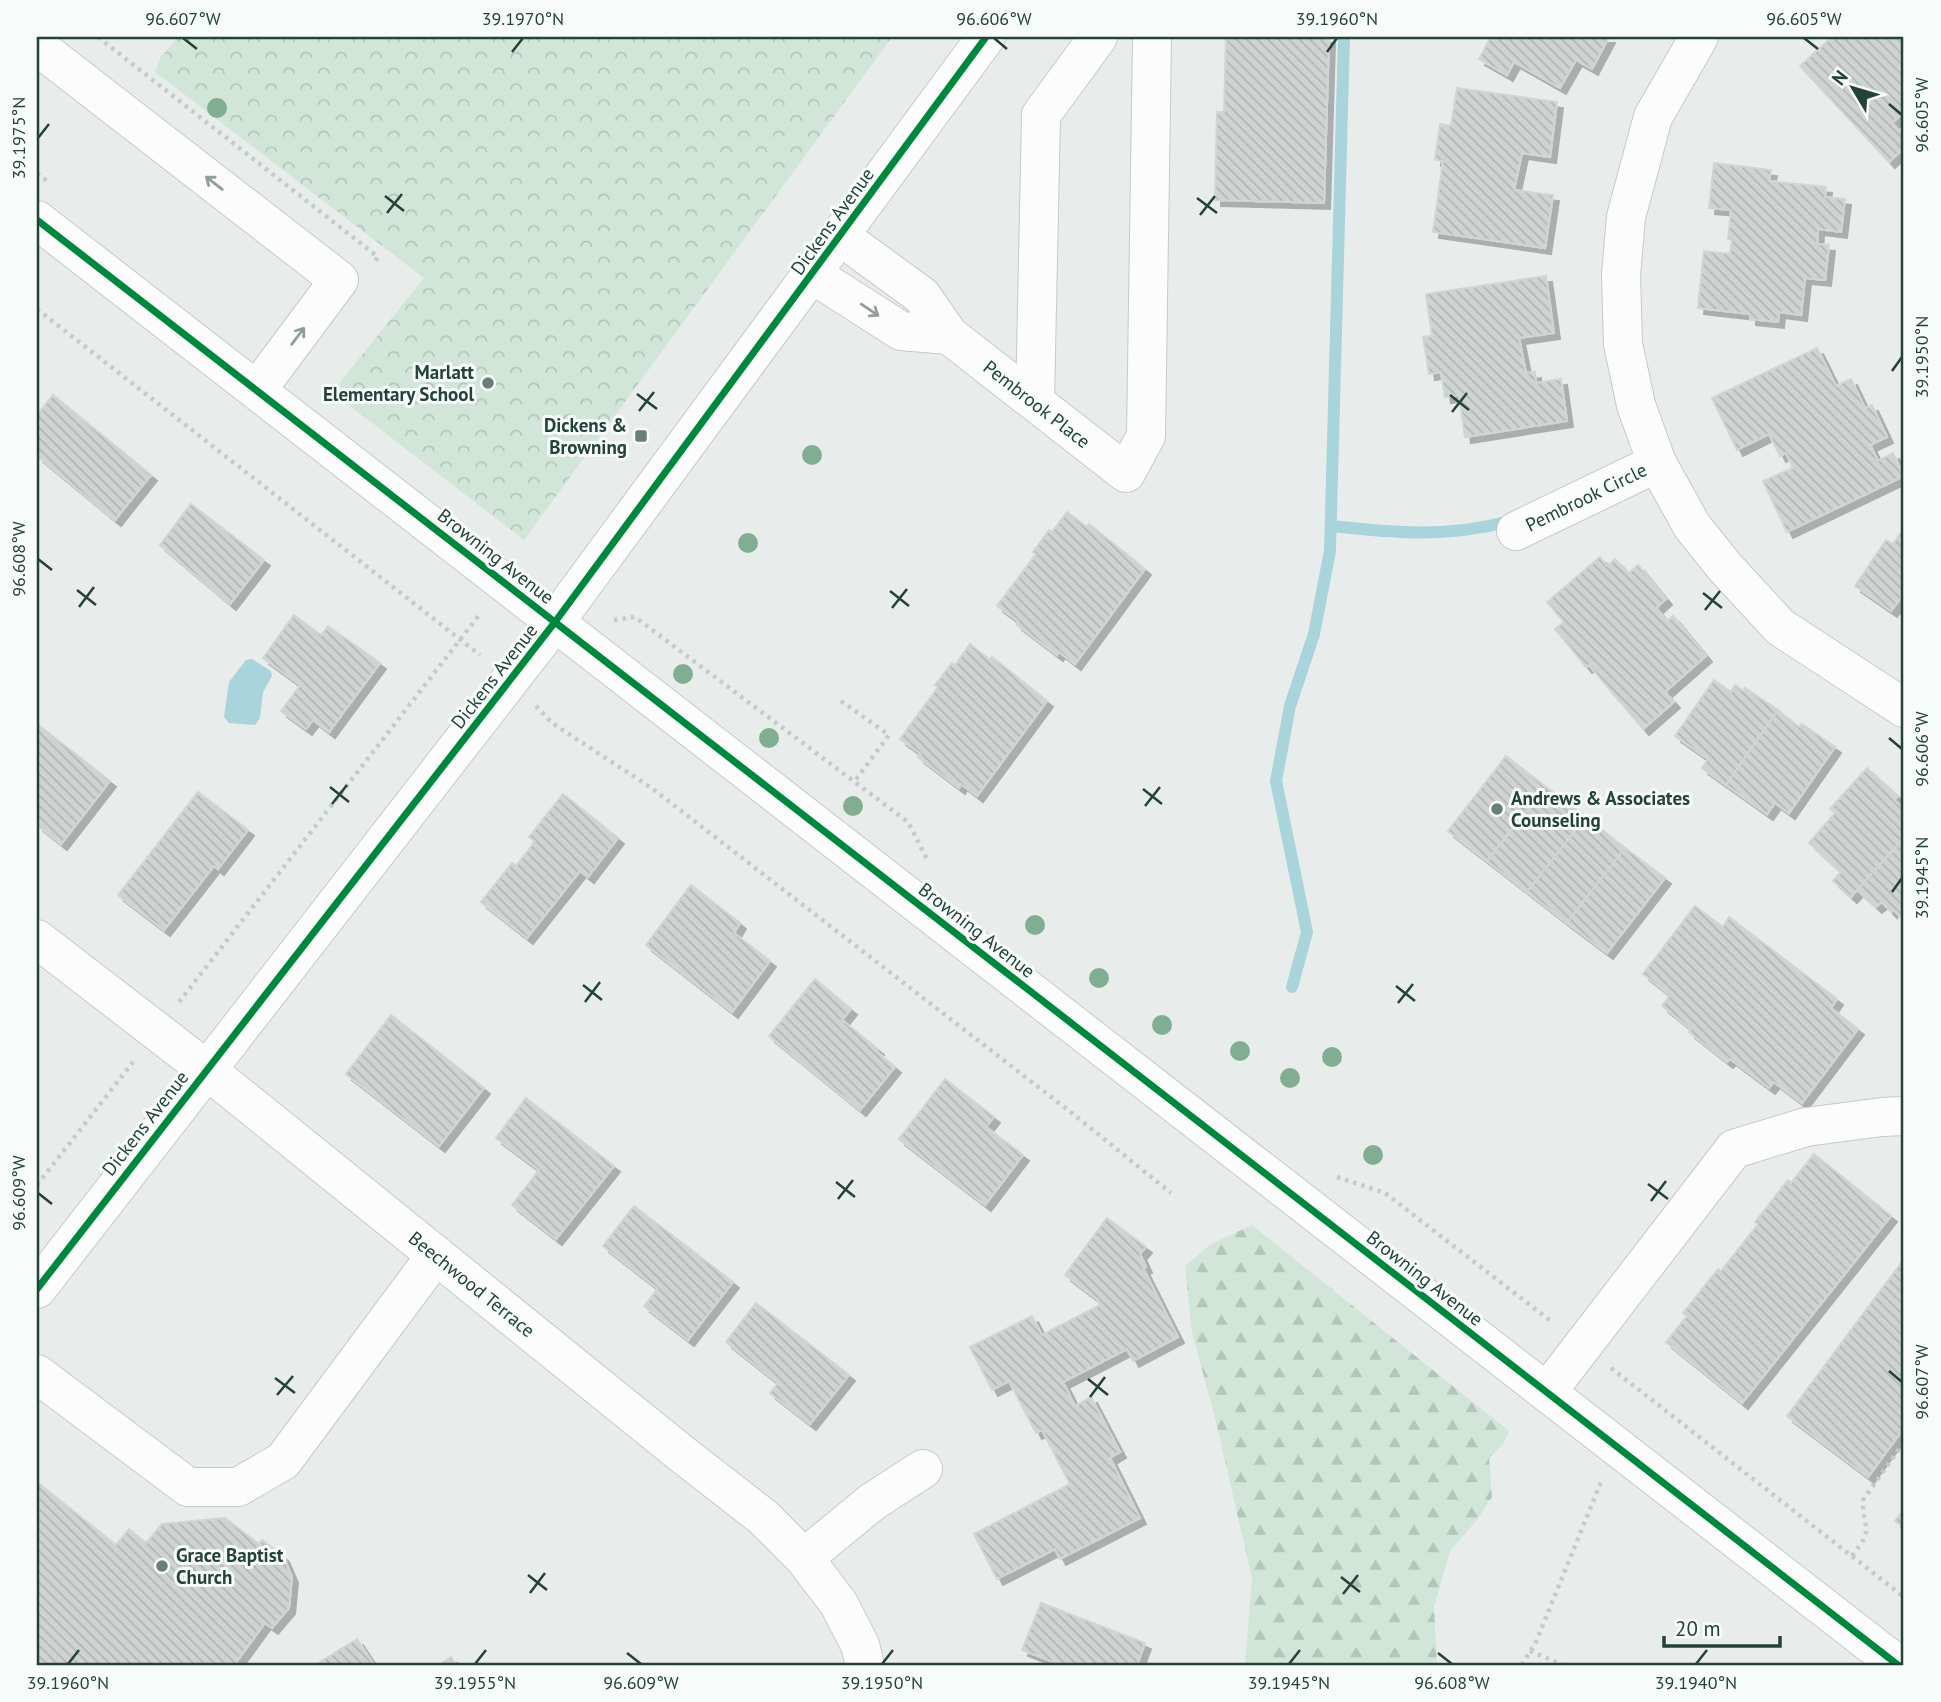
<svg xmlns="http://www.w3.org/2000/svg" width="1941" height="1702" font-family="'PT Sans',sans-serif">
<defs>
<pattern id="forest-firs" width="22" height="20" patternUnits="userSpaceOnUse" patternTransform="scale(1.75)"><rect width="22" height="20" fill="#d1e6d8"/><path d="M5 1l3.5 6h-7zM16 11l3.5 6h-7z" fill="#b3c6ba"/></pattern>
<pattern id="park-crowns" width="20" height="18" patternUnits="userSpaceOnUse" patternTransform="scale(1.75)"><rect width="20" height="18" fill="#d1e6d8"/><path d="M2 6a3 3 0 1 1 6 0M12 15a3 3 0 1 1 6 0" fill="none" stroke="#b3c6ba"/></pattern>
<pattern id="building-back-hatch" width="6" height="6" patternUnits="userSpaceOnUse" patternTransform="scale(1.75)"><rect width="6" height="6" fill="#cfd4d2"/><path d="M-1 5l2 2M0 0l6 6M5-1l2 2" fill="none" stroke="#b2b7b5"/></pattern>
<filter id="shadow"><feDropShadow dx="6" dy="6" stdDeviation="0" flood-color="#0004"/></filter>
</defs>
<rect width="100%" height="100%" fill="#e8edeb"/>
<path fill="url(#forest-firs)" d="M 1252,1225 L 1509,1431 L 1504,1443 L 1489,1458 L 1492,1497 L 1476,1521 L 1450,1551 L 1434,1607 L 1437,1665 L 1245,1665 L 1252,1578 L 1216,1422 L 1191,1328 L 1185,1266 L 1211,1244 Z"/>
<path fill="url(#park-crowns)" d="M 178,37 L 892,37 L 524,540 L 332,392 L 424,278 L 155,72 L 161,57 Z"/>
<path fill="#a9d4db" d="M 252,659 L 271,671 L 272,676 L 263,692 L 260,718 L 255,725 L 229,723 L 224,717 L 229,682 L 246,660 Z"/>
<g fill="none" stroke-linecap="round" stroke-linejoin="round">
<g stroke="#a9d4db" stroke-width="12">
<path d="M 1331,526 C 1395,533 1447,538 1510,521"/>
<path d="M 1292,987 L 1307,932 L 1276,781 L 1290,706 L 1314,634 L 1330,551 L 1344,37"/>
</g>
</g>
<g fill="url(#building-back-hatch)" stroke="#d1d6d4" stroke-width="2" filter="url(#shadow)">
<path d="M 1219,37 L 1329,37 L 1324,203 L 1215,200 L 1217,112 L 1224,112 L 1226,38 Z"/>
<path d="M 1491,37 L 1609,37 L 1592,69 L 1576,60 L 1560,88 L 1514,62 L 1507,75 L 1479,59 Z"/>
<path d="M 1832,37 L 1904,37 L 1904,112 L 1892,123 L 1904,136 L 1904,148 L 1889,162 L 1800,66 Z"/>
<path d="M 1457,88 L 1557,102 L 1550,157 L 1522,153 L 1514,190 L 1553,195 L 1545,248 L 1433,232 L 1443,161 L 1435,160 L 1440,124 L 1451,126 Z"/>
<path d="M 1714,163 L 1771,170 L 1769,181 L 1826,187 L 1825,197 L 1845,199 L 1841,232 L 1818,229 L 1817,244 L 1829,245 L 1825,280 L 1805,278 L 1801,315 L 1779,312 L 1778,322 L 1750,319 L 1750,314 L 1698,308 L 1704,251 L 1730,254 L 1732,240 L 1728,239 L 1731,210 L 1709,208 Z"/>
<path d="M 1546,276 L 1554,333 L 1519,338 L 1526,373 L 1535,372 L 1536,383 L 1561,379 L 1567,421 L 1465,437 L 1459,395 L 1445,397 L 1441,372 L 1429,374 L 1423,337 L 1432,336 L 1426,294 Z"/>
<path d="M 1817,348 L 1836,386 L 1851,379 L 1865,408 L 1872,405 L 1887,437 L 1870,445 L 1878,461 L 1893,453 L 1904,476 L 1787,532 L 1763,481 L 1793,468 L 1786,453 L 1780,456 L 1769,434 L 1737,450 L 1712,398 Z"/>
<path d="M 53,395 L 151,475 L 115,520 L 37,456 L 37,415 Z"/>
<path d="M 191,504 L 264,560 L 230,604 L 160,545 Z"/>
<path d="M 1067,512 L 1087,527 L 1089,524 L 1145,569 L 1075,664 L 1059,652 L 1057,655 L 1016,624 L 1018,621 L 997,606 L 1036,554 L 1033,552 L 1049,530 L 1052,532 Z"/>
<path d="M 1904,528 L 1904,594 L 1891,611 L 1855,586 L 1886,540 L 1893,544 Z"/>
<path d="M 1600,557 L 1607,566 L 1615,559 L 1628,574 L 1638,565 L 1666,599 L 1656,608 L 1667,621 L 1673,616 L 1706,656 L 1665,692 L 1674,702 L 1643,729 L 1589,665 L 1586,667 L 1555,629 L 1564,622 L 1547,602 Z"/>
<path d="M 294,615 L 321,635 L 328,626 L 380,663 L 329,732 L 313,720 L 306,729 L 281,711 L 300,685 L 263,658 Z"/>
<path d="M 970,644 L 990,660 L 992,657 L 1047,701 L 977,796 L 961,784 L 959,788 L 918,757 L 921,754 L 900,739 L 938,687 L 935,685 L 952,663 L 955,665 Z"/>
<path d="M 1714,680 L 1731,692 L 1735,685 L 1743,691 L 1745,688 L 1778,710 L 1726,785 L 1702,768 L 1708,759 L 1675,736 Z"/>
<path d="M 1778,710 L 1799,727 L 1802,724 L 1835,747 L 1789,813 L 1775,803 L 1767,814 L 1726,785 Z"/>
<path d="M 37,724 L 110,781 L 61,844 L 37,825 Z"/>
<path d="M 1506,756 L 1546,787 L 1487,861 L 1448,831 Z"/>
<path d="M 1867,768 L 1898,796 L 1894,800 L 1904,809 L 1904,814 L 1901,818 L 1904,821 L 1904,838 L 1851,897 L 1833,881 L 1841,872 L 1809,843 L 1835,813 L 1830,809 Z"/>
<path d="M 1546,787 L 1586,817 L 1527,892 L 1487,861 Z"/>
<path d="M 198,792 L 248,830 L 218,869 L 214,866 L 164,930 L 118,895 Z"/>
<path d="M 563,794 L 618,838 L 588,877 L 580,871 L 527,938 L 481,902 L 512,863 L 516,866 L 535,841 L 529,837 Z"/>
<path d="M 1586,817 L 1625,848 L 1567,923 L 1527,892 Z"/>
<path d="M 1904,838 L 1904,920 L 1893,909 L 1891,912 L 1882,902 L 1876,907 L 1857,890 Z"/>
<path d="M 1625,848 L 1665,878 L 1607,953 L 1567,923 Z"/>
<path d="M 691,885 L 740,923 L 734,933 L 770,961 L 732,1012 L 646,945 Z"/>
<path d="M 1695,906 L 1723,927 L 1729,917 L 1837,999 L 1831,1008 L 1858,1029 L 1802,1103 L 1774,1082 L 1769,1088 L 1730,1059 L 1727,1062 L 1689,1032 L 1691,1029 L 1662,1006 L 1670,995 L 1643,974 Z"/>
<path d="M 815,979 L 851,1009 L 842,1020 L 878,1049 L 876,1051 L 895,1067 L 860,1110 L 769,1036 Z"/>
<path d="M 391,1015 L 484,1088 L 439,1146 L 346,1074 Z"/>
<path d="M 945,1079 L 994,1117 L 986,1127 L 1023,1155 L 985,1205 L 899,1139 Z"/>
<path d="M 526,1098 L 614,1166 L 556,1239 L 512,1205 L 539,1170 L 496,1138 Z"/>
<path d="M 1814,1154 L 1891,1216 L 1742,1403 L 1666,1342 L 1687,1316 L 1683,1313 L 1718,1269 L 1721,1271 L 1758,1224 L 1755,1222 L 1788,1180 L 1791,1183 Z"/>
<path d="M 634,1206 L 733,1282 L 688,1340 L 644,1306 L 658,1289 L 603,1246 Z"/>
<path d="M 1107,1218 L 1146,1247 L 1140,1254 L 1146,1267 L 1143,1268 L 1178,1337 L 1133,1361 L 1127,1349 L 1063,1382 L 1075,1406 L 1091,1397 L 1120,1452 L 1110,1458 L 1140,1518 L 1060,1559 L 1055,1549 L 997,1579 L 974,1534 L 1070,1484 L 1042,1430 L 1036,1433 L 1009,1381 L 992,1390 L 970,1347 L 1032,1316 L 1042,1335 L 1100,1305 L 1098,1300 L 1065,1275 Z"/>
<path d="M 1904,1259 L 1904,1428 L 1868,1477 L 1787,1416 Z"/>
<path d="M 756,1303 L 849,1375 L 810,1424 L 770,1393 L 778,1383 L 726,1342 Z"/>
<path d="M 37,1482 L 116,1545 L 129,1529 L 146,1543 L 162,1524 L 225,1518 L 259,1544 L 262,1540 L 283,1556 L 292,1577 L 289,1608 L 272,1628 L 265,1623 L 234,1665 L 37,1665 Z"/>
<path d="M 1904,1509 L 1904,1528 L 1895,1521 Z"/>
<path d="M 1041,1603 L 1145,1643 L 1137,1665 L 1061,1665 L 1022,1650 Z"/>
<path d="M 357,1639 L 374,1665 L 322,1665 L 320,1662 Z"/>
<path d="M 451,1657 L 456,1665 L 439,1665 Z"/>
</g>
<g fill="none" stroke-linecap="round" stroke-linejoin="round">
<defs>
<g id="minor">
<path d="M 1699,37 L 1653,117 L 1626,217 L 1621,275 L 1623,344 L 1636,405 L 1657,463 L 1692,526 L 1724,566 L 1780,627 L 1904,708"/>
<path d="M 37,46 L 339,280 L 257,390"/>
<path d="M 37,220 L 1898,1665"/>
<path d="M 840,236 L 922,296 L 949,335 L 1126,473 L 1146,436 L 1152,37"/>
<path d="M 812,274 L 901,331 L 949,335"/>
<path d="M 1035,401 L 1041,115 L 1098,37"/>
<path d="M 1516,531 L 1657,463"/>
<path d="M 37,939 L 207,1070 L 682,1454 L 763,1517 L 804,1558 L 839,1604 L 860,1645 L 865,1665"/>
<path d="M 37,1289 L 555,622 L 986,37"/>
<path d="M 37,1374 L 188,1487 L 238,1487 L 283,1461 L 436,1255"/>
<path d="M 1547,1392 L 1734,1149 L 1806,1127 L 1882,1117 L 1904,1116"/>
<path d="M 804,1558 L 872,1502 L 923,1469"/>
</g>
</defs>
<use href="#minor" stroke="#c5cac8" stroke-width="40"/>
<g stroke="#c3ccca" stroke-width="4.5" stroke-dasharray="3.5 5" stroke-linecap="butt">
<path d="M 98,37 L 378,257 L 373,264"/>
<path d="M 37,173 L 47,181"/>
<path d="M 37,309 L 480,655"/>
<path d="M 614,620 L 635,617 L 908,822 L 927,859"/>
<path d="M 841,701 L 889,735 L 854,782"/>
<path d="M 536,706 L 552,723 L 653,789 L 1068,1110 L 1171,1193"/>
<path d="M 179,1002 L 480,614"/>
<path d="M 1337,1177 L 1385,1193 L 1552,1322"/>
<path d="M 37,1185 L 133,1062"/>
<path d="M 1611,1368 L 1904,1597"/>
<path d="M 1852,1556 C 1876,1526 1862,1531 1863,1500 L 1904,1442"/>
<path d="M 1530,1651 L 1563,1665"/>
<path d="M 1522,1665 L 1536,1642 L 1601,1482"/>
</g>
<use href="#minor" stroke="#fcfcfc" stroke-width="38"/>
<defs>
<g id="cycleway">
<path d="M 37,220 L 1898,1665"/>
<path d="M 37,1289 L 555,622 L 986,37"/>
</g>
</defs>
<use href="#cycleway" stroke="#f7fbf9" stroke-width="11"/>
<use href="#cycleway" stroke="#00873e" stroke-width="7"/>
</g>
<g fill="#81ae93">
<circle cx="217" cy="108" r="10"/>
<circle cx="812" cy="455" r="10"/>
<circle cx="748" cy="543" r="10"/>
<circle cx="683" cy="674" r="10"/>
<circle cx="769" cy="738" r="10"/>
<circle cx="853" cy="806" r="10"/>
<circle cx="1035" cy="925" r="10"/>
<circle cx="1099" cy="978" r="10"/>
<circle cx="1162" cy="1025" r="10"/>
<circle cx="1240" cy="1051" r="10"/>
<circle cx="1332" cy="1057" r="10"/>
<circle cx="1290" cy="1078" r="10"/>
<circle cx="1373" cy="1155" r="10"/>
</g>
<defs><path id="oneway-shaft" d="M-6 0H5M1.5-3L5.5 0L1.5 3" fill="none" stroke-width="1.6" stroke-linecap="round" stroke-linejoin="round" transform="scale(1.75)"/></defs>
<g stroke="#909f9b">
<use href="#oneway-shaft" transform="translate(214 183) rotate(-142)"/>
<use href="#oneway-shaft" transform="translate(870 310) rotate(34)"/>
<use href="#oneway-shaft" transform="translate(298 336) rotate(-53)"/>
</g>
<path fill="none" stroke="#24423a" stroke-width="2.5" d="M 183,38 L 197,49M 994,38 L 1007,49M 1804,38 L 1818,49M 512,52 L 523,38M 1327,52 L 1337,38M 1889,104 L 1902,115M 38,138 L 49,124M 385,196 L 404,211M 1197,198 L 1217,213M 387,213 L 402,194M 1200,215 L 1215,196M 1892,371 L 1902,357M 637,394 L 657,409M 1450,395 L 1469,410M 639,411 L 654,392M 1452,412 L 1467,393M 38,559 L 52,570M 77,590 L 96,605M 890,591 L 909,606M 1703,593 L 1722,608M 79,607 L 94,587M 892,608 L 907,589M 1705,610 L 1720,591M 1889,738 L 1902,749M 330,787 L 349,802M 1143,789 L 1162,804M 332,804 L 347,785M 1145,806 L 1160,787M 1892,892 L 1902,878M 583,985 L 602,1000M 1396,986 L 1415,1001M 585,1002 L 600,982M 1398,1003 L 1413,984M 836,1182 L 855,1197M 1648,1184 L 1668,1199M 38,1193 L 52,1204M 838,1199 L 853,1180M 1651,1201 L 1666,1181M 1889,1371 L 1902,1382M 275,1378 L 295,1393M 1088,1379 L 1108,1395M 277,1395 L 293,1376M 1090,1397 L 1105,1377M 528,1575 L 547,1590M 1341,1577 L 1360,1592M 530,1593 L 545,1573M 1343,1594 L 1358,1575M 627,1653 L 641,1664M 1438,1653 L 1452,1664M 68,1664 L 79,1650M 475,1664 L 486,1650M 882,1664 L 893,1650M 1289,1664 L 1300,1650M 1696,1664 L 1707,1650"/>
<g fill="#697e78" stroke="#f7fbf9" stroke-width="2.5">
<circle cx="488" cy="383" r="7"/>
<rect x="634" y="429" width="14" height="14" rx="3.5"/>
<circle cx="1497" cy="809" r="7"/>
<circle cx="162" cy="1566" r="7"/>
</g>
<g text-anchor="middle" stroke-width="6" stroke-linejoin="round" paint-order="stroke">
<g font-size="19" fill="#24423a" stroke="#f7fbf9">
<text transform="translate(832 221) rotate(-54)" y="7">Dickens Avenue</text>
<text transform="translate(1037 404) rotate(38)" y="7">Pembrook Place</text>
<text transform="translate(1586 497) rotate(-26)" y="7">Pembrook Circle</text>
<text transform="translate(496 556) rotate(38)" y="7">Browning Avenue</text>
<text transform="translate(494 676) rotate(-52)" y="7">Dickens Avenue</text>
<text transform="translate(977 930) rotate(38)" y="7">Browning Avenue</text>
<text transform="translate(145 1123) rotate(-52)" y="7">Dickens Avenue</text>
<text transform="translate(1425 1278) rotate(38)" y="7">Browning Avenue</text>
<text transform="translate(472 1284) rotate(39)" y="7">Beechwood Terrace</text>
</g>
<g font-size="19" font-weight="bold" fill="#24423a" stroke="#f7fbf9" text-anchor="end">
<text x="474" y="379">Marlatt<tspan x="474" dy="22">Elementary School</tspan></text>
<text x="627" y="432">Dickens &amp;<tspan x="627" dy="22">Browning</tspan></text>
<text x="1511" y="805" text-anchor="start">Andrews &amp; Associates<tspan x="1511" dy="22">Counseling</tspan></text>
<text x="176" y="1562" text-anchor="start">Grace Baptist<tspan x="176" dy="22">Church</tspan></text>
</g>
</g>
<rect width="1941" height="1702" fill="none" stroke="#f7fbf9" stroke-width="77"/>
<g transform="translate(1853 88) rotate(308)" stroke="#f7fbf9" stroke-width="5" paint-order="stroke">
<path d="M0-5L12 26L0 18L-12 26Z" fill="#24423a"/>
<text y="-10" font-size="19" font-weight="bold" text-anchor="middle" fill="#24423a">N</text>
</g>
<path d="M1664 1636v10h116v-10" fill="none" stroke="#24423a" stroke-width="3.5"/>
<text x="1675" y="1636" font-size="21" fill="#24423a" stroke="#f7fbf9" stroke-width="5" paint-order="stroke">20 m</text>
<rect x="38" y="38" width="1864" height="1626" fill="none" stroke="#24423a" stroke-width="2.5"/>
<g font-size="18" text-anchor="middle" fill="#24423a">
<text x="183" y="25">96.607°W</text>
<text x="523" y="25">39.1970°N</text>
<text x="994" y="25">96.606°W</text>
<text x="1337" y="25">39.1960°N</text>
<text x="1804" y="25">96.605°W</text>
<text transform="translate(1922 115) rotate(-90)" y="6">96.605°W</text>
<text transform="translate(19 138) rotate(-90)" y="6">39.1975°N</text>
<text transform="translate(1922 357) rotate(-90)" y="6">39.1950°N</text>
<text transform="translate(19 559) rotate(-90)" y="6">96.608°W</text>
<text transform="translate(1922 749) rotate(-90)" y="6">96.606°W</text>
<text transform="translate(1922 878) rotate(-90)" y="6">39.1945°N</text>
<text transform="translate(19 1193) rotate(-90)" y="6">96.609°W</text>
<text transform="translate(1922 1382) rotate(-90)" y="6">96.607°W</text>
<text x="68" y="1689">39.1960°N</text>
<text x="475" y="1689">39.1955°N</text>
<text x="641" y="1689">96.609°W</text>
<text x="882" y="1689">39.1950°N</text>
<text x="1289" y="1689">39.1945°N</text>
<text x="1452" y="1689">96.608°W</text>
<text x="1696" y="1689">39.1940°N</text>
</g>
</svg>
